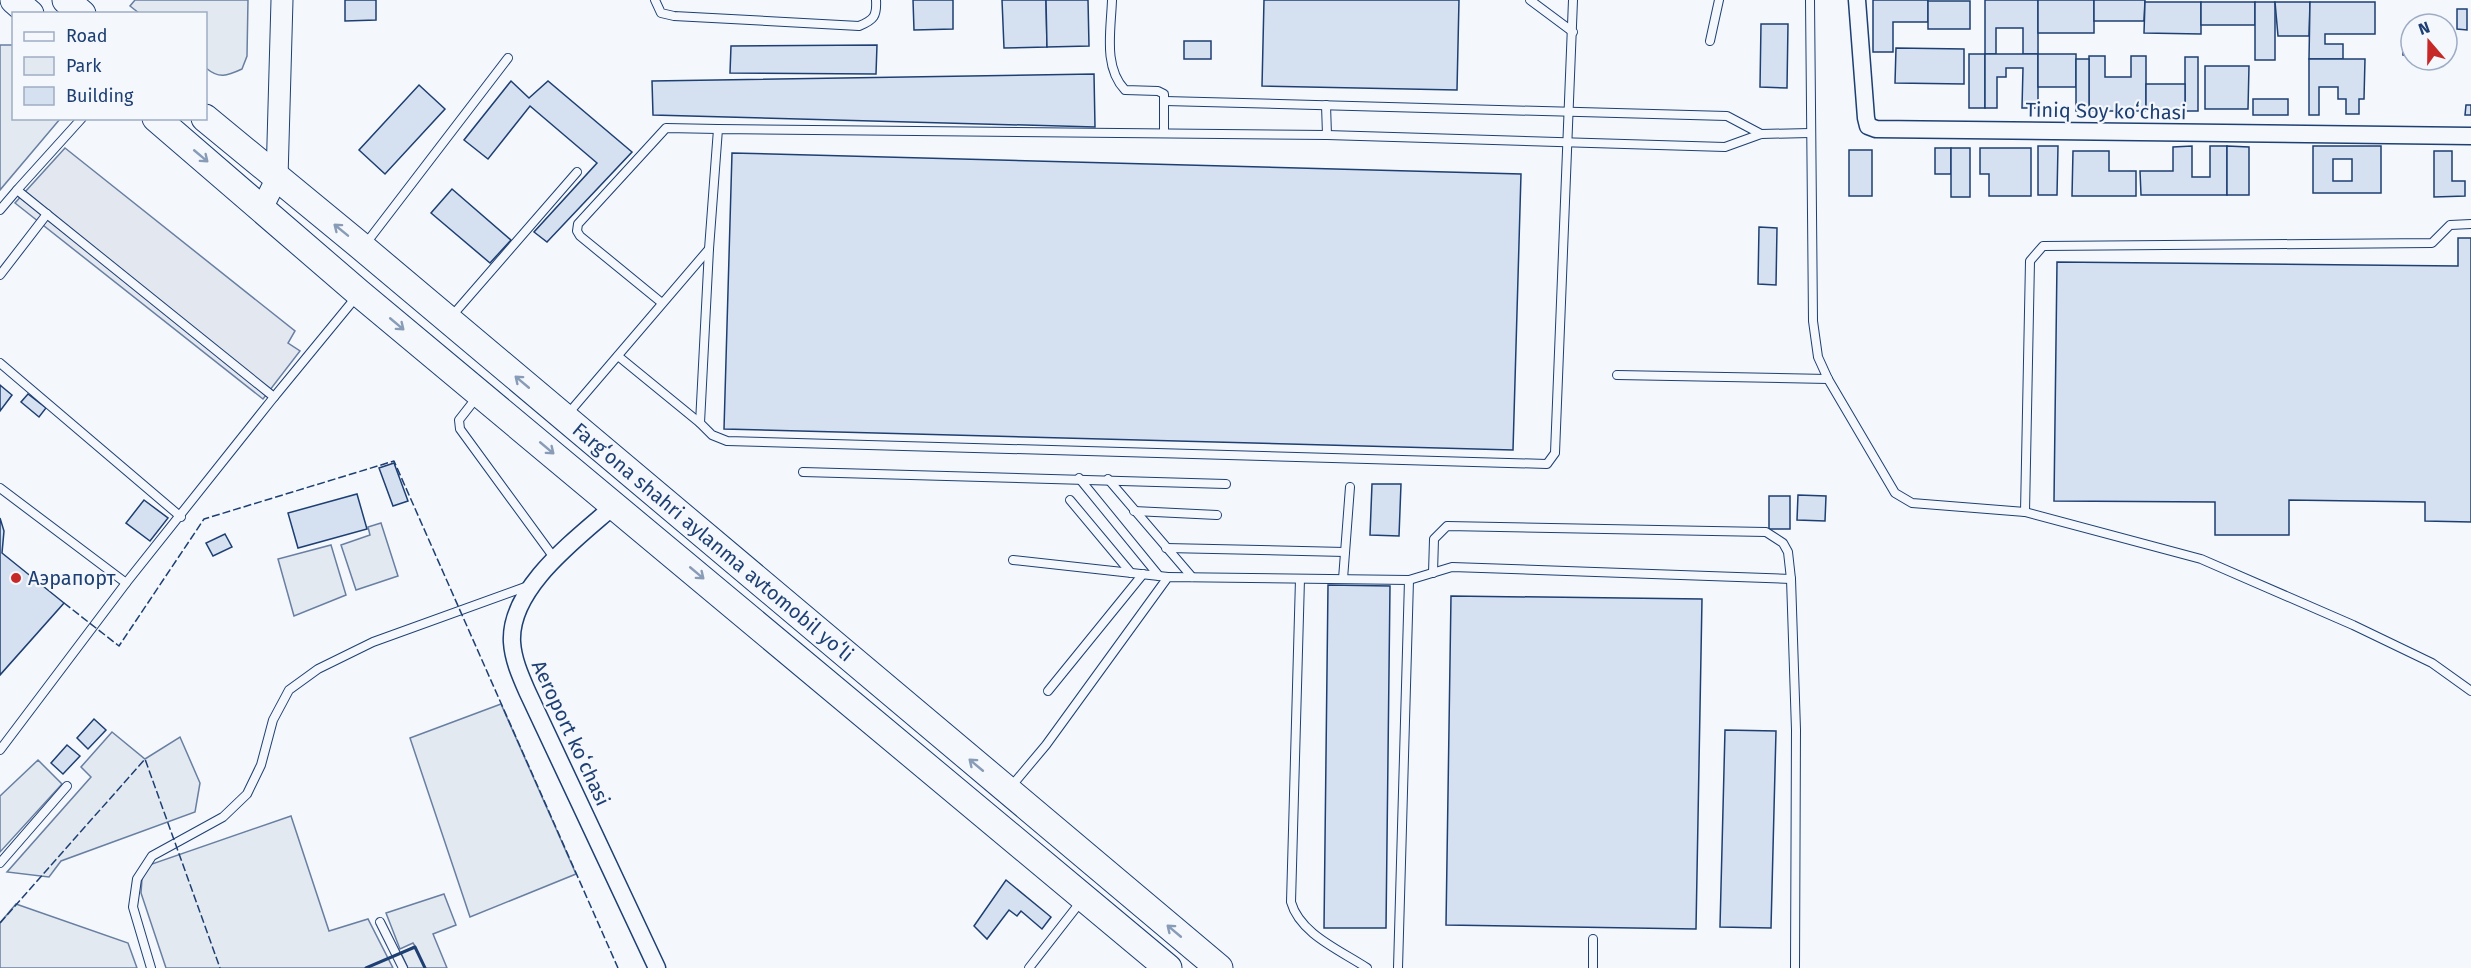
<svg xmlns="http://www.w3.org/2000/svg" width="2471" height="968" font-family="'Fira Sans',sans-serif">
<rect width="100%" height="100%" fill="#f4f7fb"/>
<g fill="#e3e9f0" stroke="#687fa3" stroke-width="1.5">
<path d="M 135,0 L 248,0 L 247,56 L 242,69 C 227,76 219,79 206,68 L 206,14 L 139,13 L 130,6 Z"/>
<path d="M 0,45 L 13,45 L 14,118 L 60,119 L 0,190 Z"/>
<path d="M 381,523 L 398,576 L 356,590 L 341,545 L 370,535 L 368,527 Z"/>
<path d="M 331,545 L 346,595 L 294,616 L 278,559 Z"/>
<path d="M 501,704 L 576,874 L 470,917 L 410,738 Z"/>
<path d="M 112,732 L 145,759 L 180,737 L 200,783 L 195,812 L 61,861 L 49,877 L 7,872 L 91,777 L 81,767 Z"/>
<path d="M 38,760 L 62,784 L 0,852 L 0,796 Z"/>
<path d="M 291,816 L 329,931 L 368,919 L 393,968 L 166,968 L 141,893 L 142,879 L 149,865 Z"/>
<path d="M 444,894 L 456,925 L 433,934 L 447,968 L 408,968 L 401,953 L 415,946 L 413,943 L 400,949 L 386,913 Z"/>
<path d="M 16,904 L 128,943 L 137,968 L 0,968 L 0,923 Z"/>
</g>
<path fill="#e3e8f0" stroke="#687fa3" stroke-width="1.5" d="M 65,148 L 295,331 L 288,343 L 300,351 L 263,399 L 15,203 Z"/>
<g fill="#d5e0f0" stroke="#1d3f73" stroke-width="1.5" fill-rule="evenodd">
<path d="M 345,0 L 376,0 L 376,20 L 345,21 Z"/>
<path d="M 913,0 L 953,0 L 953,29 L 914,30 Z"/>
<path d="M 1002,0 L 1046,0 L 1047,47 L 1004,48 Z"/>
<path d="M 1046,0 L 1088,0 L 1089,46 L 1047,47 Z"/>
<path d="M 1264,0 L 1459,0 L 1457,90 L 1262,86 Z"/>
<path d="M 1873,0 L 1928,0 L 1928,22 L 1893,22 L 1893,52 L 1873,52 Z"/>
<path d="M 1985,0 L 2038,0 L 2038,54 L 2023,54 L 2023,28 L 1996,28 L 1996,54 L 1985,54 Z"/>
<rect x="2038" y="0" width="56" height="33"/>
<path d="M 2094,0 L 2145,0 L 2144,21 L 2094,21 Z"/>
<rect x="1928" y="1" width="42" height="28"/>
<path d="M 2145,2 L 2201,2 L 2201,34 L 2144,33 Z"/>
<rect x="2201" y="2" width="54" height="23"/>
<rect x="2255" y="2" width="20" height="58"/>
<path d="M 2275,2 L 2310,2 L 2309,36 L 2278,36 Z"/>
<path d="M 2310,2 L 2375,2 L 2375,34 L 2325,34 L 2325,44 L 2343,44 L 2343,59 L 2309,59 Z"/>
<path d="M 2457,9 L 2467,9 L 2467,30 L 2457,29 Z"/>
<path d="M 1761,24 L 1788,24 L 1787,88 L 1760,87 Z"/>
<rect x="2403" y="36" width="8" height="19"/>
<rect x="1184" y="41" width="27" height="18"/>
<path d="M 877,45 L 876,74 L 730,73 L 731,46 Z"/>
<path d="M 1896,48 L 1964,49 L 1964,84 L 1895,83 Z"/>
<rect x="1969" y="54" width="16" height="54"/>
<path d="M 1985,54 L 2038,54 L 2038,108 L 2022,108 L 2023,68 L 2006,68 L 2006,77 L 1997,77 L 1997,108 L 1985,108 Z"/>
<rect x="2038" y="54" width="38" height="33"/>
<path d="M 2089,56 L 2105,56 L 2105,77 L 2131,77 L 2131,56 L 2146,56 L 2146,111 L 2089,111 Z"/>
<rect x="2185" y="57" width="13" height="54"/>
<rect x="2076" y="59" width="13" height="52"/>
<path d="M 2309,59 L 2365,59 L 2364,99 L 2359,99 L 2359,114 L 2346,114 L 2346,99 L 2338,99 L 2338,87 L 2319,87 L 2319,115 L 2309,115 Z"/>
<path d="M 2205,66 L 2249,66 L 2248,109 L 2205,109 Z"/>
<path d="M 1094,74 L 1095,127 L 653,115 L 652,81 Z"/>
<path d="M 511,81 L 529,98 L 548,81 L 632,152 L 547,242 L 534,232 L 597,163 L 530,106 L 488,159 L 464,140 Z"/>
<rect x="2146" y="84" width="39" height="27"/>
<path d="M 419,85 L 445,109 L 385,174 L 359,150 Z"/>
<rect x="2253" y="99" width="35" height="16"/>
<path d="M 2466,105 L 2471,105 L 2471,115 L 2465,115 Z"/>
<path d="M 2038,146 L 2058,146 L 2057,195 L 2038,195 Z"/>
<path d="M 2192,146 L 2192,177 L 2210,177 L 2210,146 L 2227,146 L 2227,195 L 2141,195 L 2140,171 L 2173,171 L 2173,147 Z"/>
<path d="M 2227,146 L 2249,147 L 2249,195 L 2227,195 Z"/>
<path d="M 2313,146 L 2381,146 L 2381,193 L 2313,193 ZM 2333,159 L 2352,159 L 2352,181 L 2333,181 Z"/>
<rect x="1935" y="148" width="16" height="26"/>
<rect x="1951" y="148" width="19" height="49"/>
<path d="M 1980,148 L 2031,148 L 2031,196 L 1989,196 L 1989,174 L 1980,174 Z"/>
<rect x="1849" y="150" width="23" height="46"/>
<path d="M 2073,151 L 2109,151 L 2109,171 L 2136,171 L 2136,196 L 2072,196 Z"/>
<path d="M 2434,151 L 2452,151 L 2452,181 L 2465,181 L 2465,196 L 2434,197 Z"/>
<path d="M 732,153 L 1521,174 L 1513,450 L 724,429 Z"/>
<path d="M 452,189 L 511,240 L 490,263 L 431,213 Z"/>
<path d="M 1759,227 L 1777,228 L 1776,285 L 1758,284 Z"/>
<path d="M 2458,238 L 2471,238 L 2471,522 L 2425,521 L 2425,502 L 2289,500 L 2289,535 L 2215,535 L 2215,502 L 2054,501 L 2057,262 L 2458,266 Z"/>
<path d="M 0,385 L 12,395 L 0,411 Z"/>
<path d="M 28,394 L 46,408 L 39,417 L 21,402 Z"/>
<path d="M 394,463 L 408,501 L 393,506 L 379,468 Z"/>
<path d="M 1372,484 L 1401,484 L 1399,536 L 1370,535 Z"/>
<path d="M 357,494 L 367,529 L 298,548 L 288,513 Z"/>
<path d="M 1798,495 L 1826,496 L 1825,521 L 1797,520 Z"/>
<rect x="1769" y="496" width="21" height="33"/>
<path d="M 144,500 L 168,518 L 150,541 L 126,523 Z"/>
<path d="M 0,518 L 4,531 L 2,553 L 64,603 L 0,675 Z"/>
<path d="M 225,534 L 232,547 L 213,556 L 206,543 Z"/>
<path d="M 1328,585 L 1390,586 L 1386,928 L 1324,928 Z"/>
<path d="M 1451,596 L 1702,599 L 1696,929 L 1446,925 Z"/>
<path d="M 94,719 L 106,730 L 88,749 L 77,738 Z"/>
<path d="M 1725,730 L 1776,731 L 1771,928 L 1720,927 Z"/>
<path d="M 67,745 L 80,756 L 63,774 L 51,763 Z"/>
<path d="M 1006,880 L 1051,917 L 1042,929 L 1021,911 L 1017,916 L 1009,910 L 987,939 L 974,926 Z"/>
</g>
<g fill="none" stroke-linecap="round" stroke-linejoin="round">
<defs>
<g id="service">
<path d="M 655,0 L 661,13 L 674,16 L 859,26 C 874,20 877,16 876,0"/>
<path d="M 1112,0 C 1111,30 1103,67 1125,90 L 1158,91 L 1164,94 L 1164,133"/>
<path d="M 1530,0 L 1573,32"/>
<path d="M 1810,0 L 1813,321 L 1818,357 L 1828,379 L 1895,493 L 1912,503 L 2025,512 L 2201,559 L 2353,625 L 2432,663 L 2471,691"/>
<path d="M 1710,41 L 1719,0"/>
<path d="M 1165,101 L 1727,116 L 1761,134"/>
<path d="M 1326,105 L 1327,135"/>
<path d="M 82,118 L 17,190 L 274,397 L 357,296"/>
<path d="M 0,210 L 17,190"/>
<path d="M 364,246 L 508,58"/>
<path d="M 709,249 L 700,423 L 712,435 L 727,441 L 1547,464 L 1555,453 L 1573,0"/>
<path d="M 0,275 L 47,214"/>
<path d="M 662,303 L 580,236 L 577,231 L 578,224 L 666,128 L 718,129"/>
<path d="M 451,317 L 577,172"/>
<path d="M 618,356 L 700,423"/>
<path d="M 0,363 L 181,517"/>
<path d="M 1617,375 L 1828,379"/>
<path d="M 477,397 L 459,420 L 460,429 L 555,559"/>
<path d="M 567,415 L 709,249 L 718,129 L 1327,135 L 1725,147 L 1761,134 L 1810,133"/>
<path d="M 803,472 L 1226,484"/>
<path d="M 1079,478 L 1159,576"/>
<path d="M 1108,479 L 1192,577"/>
<path d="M 0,488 L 126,583 L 274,397"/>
<path d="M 1070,500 L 1131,573"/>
<path d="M 1134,511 L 1217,515"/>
<path d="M 2025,512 L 2030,261 L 2043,246 L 2432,243 L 2450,225 L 2471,224"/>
<path d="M 1166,548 L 1345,552"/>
<path d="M 1013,560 L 1168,577"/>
<path d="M 1433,573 L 1434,539 L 1447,526 L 1766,532 L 1783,543 L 1788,552 L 1791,579 L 1796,730 L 1795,968"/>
<path d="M 1300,579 L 1291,902 C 1300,934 1340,950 1367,968"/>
<path d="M 1343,579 L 1350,487"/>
<path d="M 1409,580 L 1452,567 L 1791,579"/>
<path d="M 1048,691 L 1143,574"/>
<path d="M 0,750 L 126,583"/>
<path d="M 1009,789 L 1046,745 L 1168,577 L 1409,580 L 1398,968"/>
<path d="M 0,863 L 67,786"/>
<path d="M 380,922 L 403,968"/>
<path d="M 151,968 L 133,907 L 137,879 L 152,856 L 223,817 L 247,794 L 261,765 L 273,720 L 289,690 L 318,669 L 373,642 L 528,586"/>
<path d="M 1029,968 L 1082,900"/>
<path d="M 1593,968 L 1593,939"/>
</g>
<g id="minor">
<path d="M 1857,0 L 1866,118 L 1868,126 L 1876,129 L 2471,136"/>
<path d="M 616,504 C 579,537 509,587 512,642 C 513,659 520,675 527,691 L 657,968"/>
</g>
<path id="tertiary" d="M 262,208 L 277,178 L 282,0"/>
<g id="trunk">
<path d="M 14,0 L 30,14"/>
<path d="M 66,0 L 82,14"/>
<path d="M 156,118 L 359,293 L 1168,968"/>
<path d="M 205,118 L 363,248 L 1219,968"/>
</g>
</defs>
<use href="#service" stroke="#1d3f73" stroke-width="10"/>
<use href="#minor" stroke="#1d3f73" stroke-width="19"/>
<use href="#tertiary" stroke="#1d3f73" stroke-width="23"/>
<use href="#trunk" stroke="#1d3f73" stroke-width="29"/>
<use href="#service" stroke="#f4f7fb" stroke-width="8"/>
<use href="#minor" stroke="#f4f7fb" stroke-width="16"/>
<use href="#tertiary" stroke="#f4f7fb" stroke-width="21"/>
<use href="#trunk" stroke="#f4f7fb" stroke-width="27"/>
<g stroke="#1d3f73" stroke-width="1.5" stroke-dasharray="8 3" stroke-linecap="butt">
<path d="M 64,603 L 119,646 L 204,519 L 394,461 L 618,968"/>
<path d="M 0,923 L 145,759 L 220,968"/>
</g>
<path stroke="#1d3f73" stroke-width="3" d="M 366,968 L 415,947 L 425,968"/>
</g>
<defs><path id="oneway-shaft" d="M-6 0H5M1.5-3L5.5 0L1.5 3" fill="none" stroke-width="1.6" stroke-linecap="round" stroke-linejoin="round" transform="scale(1.5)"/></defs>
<g stroke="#889bb7">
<use href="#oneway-shaft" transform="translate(201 156) rotate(40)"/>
<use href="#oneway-shaft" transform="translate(341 230) rotate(-141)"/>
<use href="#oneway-shaft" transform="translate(397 324) rotate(40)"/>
<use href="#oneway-shaft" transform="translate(522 382) rotate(-140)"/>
<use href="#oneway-shaft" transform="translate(547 448) rotate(40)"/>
<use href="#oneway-shaft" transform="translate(697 573) rotate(40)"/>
<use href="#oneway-shaft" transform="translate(976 765) rotate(-140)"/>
<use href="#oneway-shaft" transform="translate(1174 931) rotate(-140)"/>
</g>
<circle fill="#c62828" stroke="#f4f7fb" stroke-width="2" cx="16" cy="578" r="6"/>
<g text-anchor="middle" stroke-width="4.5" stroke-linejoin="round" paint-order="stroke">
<g font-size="20" fill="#1d3f73" stroke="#f4f7fb">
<text transform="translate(2106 111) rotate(1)" y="7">Tiniq Soy koʻchasi</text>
<text transform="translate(713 542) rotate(40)" y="7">Fargʻona shahri aylanma avtomobil yoʻli</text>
<text transform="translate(571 733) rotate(65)" y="7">Aeroport koʻchasi</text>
</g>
<g font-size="20" fill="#1d3f73" stroke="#f4f7fb" text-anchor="start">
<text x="28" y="585">Аэрапорт</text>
</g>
</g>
<rect x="12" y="12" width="195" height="108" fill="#f4f7fb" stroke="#9eadc5" stroke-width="1.5"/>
<rect x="24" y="32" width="30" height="9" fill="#f4f7fb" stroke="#9eadc5" stroke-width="1.5"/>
<text x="66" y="42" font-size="18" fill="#1d3f73">Road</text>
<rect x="24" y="57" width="30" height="18" fill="#e3e9f0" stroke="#9eadc5" stroke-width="1.5"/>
<text x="66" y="72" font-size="18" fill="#1d3f73">Park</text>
<rect x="24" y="87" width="30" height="18" fill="#d5e0f0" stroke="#9eadc5" stroke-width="1.5"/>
<text x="66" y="102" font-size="18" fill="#1d3f73">Building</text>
<g transform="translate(2429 42) rotate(340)"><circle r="28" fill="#f4f7fb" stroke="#9eadc5" stroke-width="1.5"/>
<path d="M0-4.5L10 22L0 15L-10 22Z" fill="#c62828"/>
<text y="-9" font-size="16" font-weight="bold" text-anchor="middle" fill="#1d3f73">N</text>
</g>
</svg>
